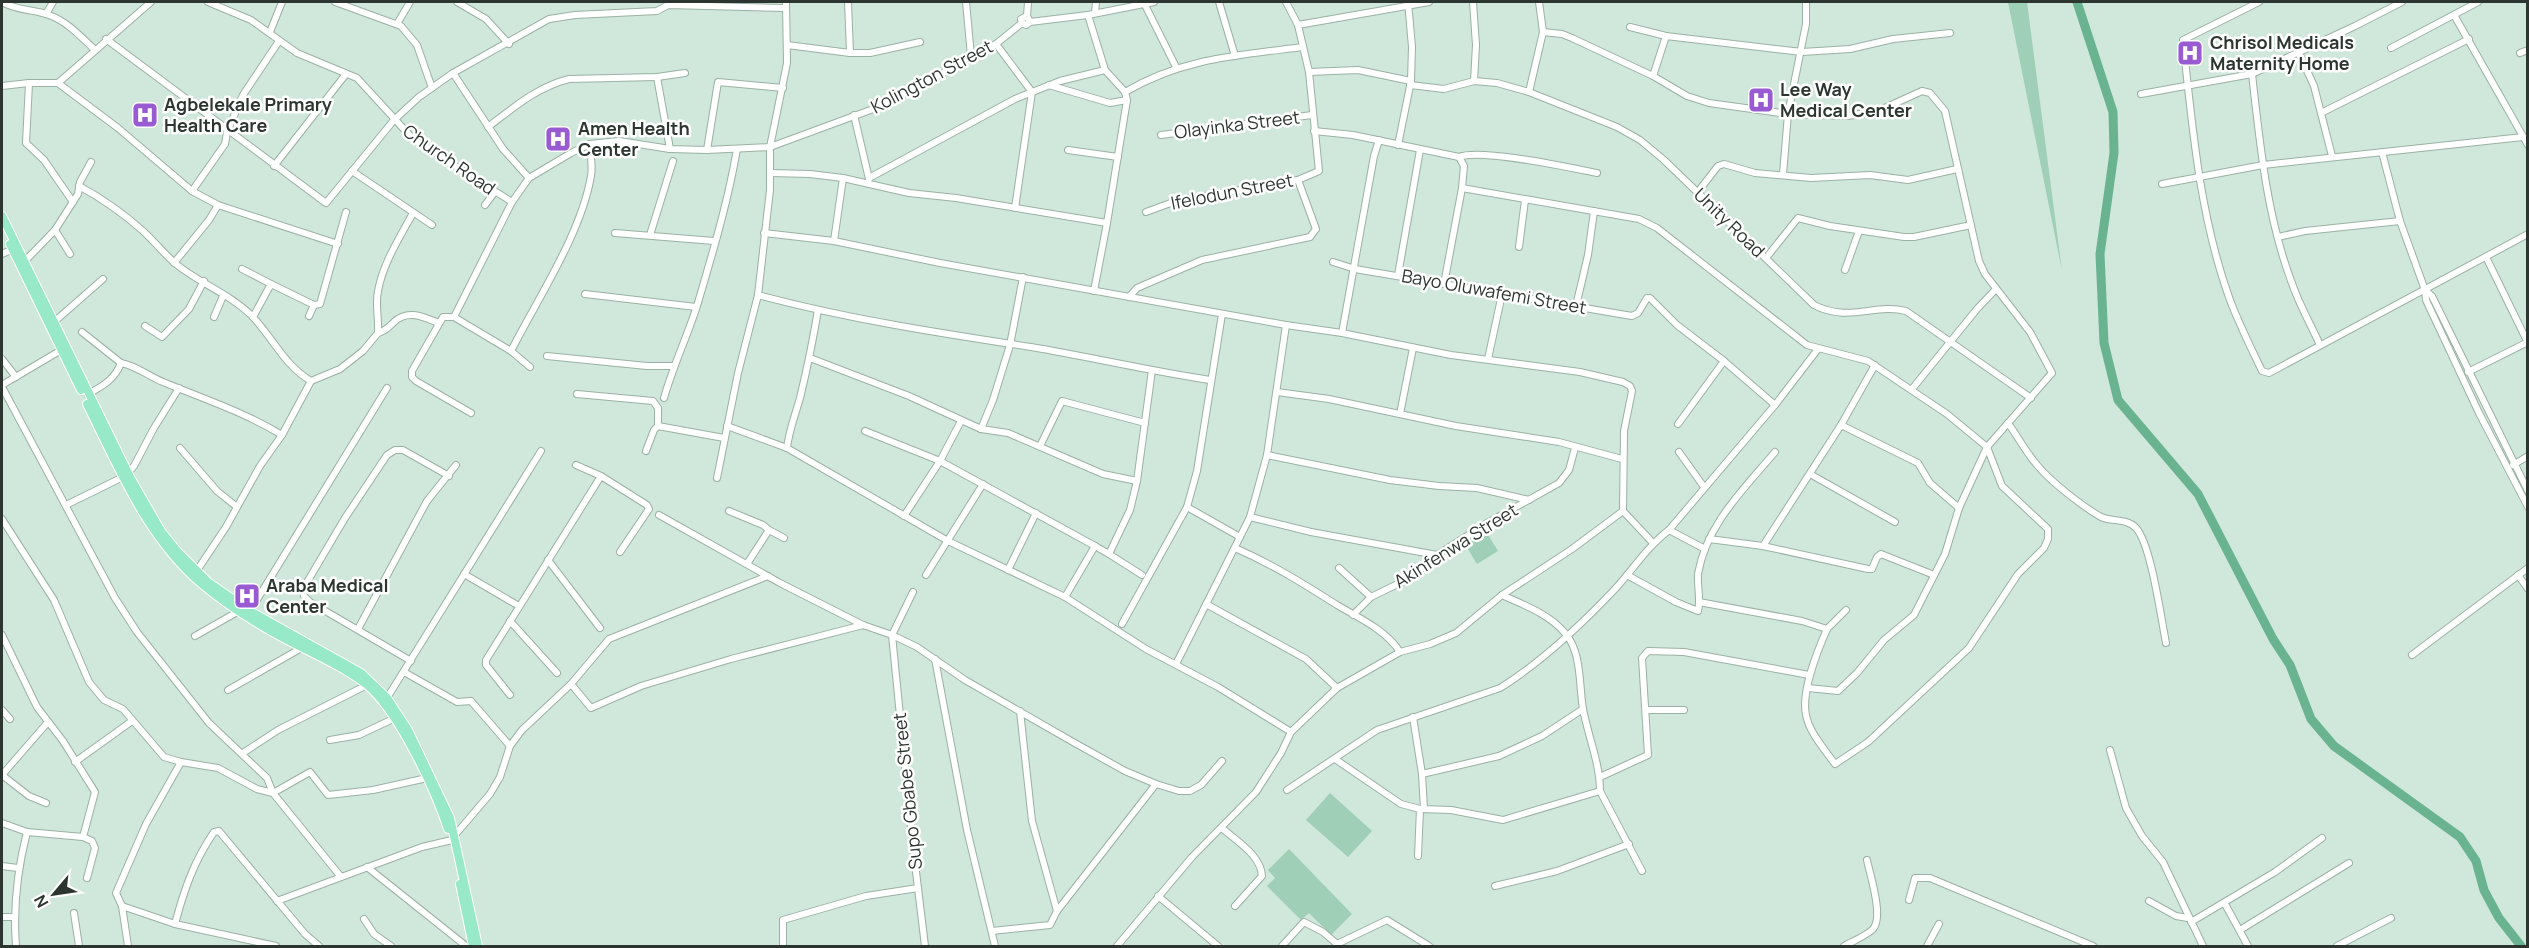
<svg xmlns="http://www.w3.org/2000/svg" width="2529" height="948" font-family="Manrope,sans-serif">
<rect width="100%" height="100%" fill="#d0e7db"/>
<g fill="#9fcfb6">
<path d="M 2008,2 L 2027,2 L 2062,271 Z"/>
<path d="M 1484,528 L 1498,551 L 1477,564 L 1463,541 Z"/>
<path d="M 1330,793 L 1372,831 L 1348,857 L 1306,820 Z"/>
<path d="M 1289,849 L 1352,914 L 1331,935 L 1309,913 L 1301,920 L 1267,886 L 1275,878 L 1268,870 Z"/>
</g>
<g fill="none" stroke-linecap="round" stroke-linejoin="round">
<path stroke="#69b390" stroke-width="9" d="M 2077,2 L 2113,112 L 2114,153 L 2100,254 L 2104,343 L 2118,400 L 2198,494 L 2273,639 L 2290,665 L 2311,719 L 2334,746 L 2460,837 L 2476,861 L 2484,890 L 2499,918 L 2521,946"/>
<defs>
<g id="minor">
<path d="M 2,2 C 17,11 33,9 49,15 C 68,22 80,36 95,50"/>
<path d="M 208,2 L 251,20 L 297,53 L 357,78 L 413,139 L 512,202"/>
<path d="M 335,2 L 401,26 L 417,45 L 432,88"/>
<path d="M 457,2 L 486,19 L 509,44"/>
<path d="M 848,2 L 850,53"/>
<path d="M 966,2 L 971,56"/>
<path d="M 1219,2 L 1235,56"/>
<path d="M 1473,2 L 1476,45 L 1474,81"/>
<path d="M 2259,2 L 2183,40 C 2192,126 2200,218 2230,300 C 2239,324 2251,348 2262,371 L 2269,373 L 2528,234"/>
<path d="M 1145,5 L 1176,67"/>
<path d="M 1095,13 L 1096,2"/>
<path d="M 46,14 L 53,2"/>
<path d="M 1088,15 L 1105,70"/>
<path d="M 2454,15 L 2528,145"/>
<path d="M 1027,16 L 1028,2"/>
<path d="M 1030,22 L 1027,16 L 1021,19 L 1022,23 L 1026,25 L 1030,22 L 1088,15 L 1154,2"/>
<path d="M 397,24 L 410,2"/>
<path d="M 1298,25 L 1429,2"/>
<path d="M 1630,27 L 1666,36 L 1802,52 L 1850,49 L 1893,39 L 1950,33"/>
<path d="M 270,32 L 282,2"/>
<path d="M 1543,32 L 1562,34 L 1572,38 L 1653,76 L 1687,96 L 1709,103 L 1788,114 L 1848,116 L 1878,111 L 1922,91 L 1930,93 L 1945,111 L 1979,261 L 1985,274 L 2030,332 L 2052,373 L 1987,447 L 1959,508 L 1945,554 L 1914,615 L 1884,640 L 1857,673 L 1838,691 L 1808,688"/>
<path d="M 106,39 L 326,203 L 394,120 L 419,97 L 453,73 L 549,19 L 575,15 L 657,11 L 668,5 L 786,8"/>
<path d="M 996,44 L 1032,92 L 1015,208"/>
<path d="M 787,45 L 850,53 L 870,53 L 920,42"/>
<path d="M 2391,48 L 2478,2"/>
<path d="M 2299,53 L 2314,86 L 2332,156"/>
<path d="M 2520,53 L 2528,50"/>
<path d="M 1309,72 L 1358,70 L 1411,81"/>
<path d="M 453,73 L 503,149 L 529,178"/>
<path d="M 2252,74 C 2260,145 2267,219 2293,286 C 2300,306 2311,325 2320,345"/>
<path d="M 1653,76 L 1666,36"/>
<path d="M 657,77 L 670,149"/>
<path d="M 29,83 L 26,143 L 44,160 L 73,202"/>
<path d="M 58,83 L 118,128 L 192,191 L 218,205 L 338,244"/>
<path d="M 1049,85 L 1110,103 L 1127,100"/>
<path d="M 1410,85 L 1444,89 L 1474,81 L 1497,83 L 1529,92 L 1617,127 L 1640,140 L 1664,160 L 1814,305 C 1849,323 1875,303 1906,311 L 2031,398"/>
<path d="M 2,86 L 29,83 L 58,83 L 151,2"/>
<path d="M 1125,92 C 1183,58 1239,55 1303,47"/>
<path d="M 1529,92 L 1543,32 L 1539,2"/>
<path d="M 2141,94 L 2252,74 L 2355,26 L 2402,2"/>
<path d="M 2321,113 L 2469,39"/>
<path d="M 854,115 L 869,179"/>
<path d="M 488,127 C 513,108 537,87 569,79 L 657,77 L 685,73"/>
<path d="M 1314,131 L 1353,135 L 1459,157 C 1481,148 1571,168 1597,173"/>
<path d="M 1161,135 L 1312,115"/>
<path d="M 1398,145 L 1411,81 L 1412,47 L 1408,2"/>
<path d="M 707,150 L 718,82 L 783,88"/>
<path d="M 1068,150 L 1118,157"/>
<path d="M 2382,152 L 2400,221 L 2425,290 L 2426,300 L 2479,413 L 2528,507"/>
<path d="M 274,166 L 346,74"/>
<path d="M 352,171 L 432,225"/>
<path d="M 770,173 L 810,174 L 843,178 L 909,193 L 956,198 L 1107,223"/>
<path d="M 1783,174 L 1788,114 L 1806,24 L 1806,2"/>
<path d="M 869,178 L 1015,99 L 1060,81 L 1105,70 L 1125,92 L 1127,100 L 1107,223 L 1094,291"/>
<path d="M 2162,184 L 2263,165 L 2523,137"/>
<path d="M 79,186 C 103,199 123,213 143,231 C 155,242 164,254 176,264 C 199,283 230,294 252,316 C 273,338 284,365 311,381 L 340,369 L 363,351 L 378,333 C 379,319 375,304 378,291 C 383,263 400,237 413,213"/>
<path d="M 1462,188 L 1639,219 L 1657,228 L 1807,345 L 1868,361 L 1947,414 L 1987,447 L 2002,486 L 2048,529 L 2048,539 L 2044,548 L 2018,574 L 1969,648 L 1868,742 L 1835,764 C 1825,750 1809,732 1806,715 C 1801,691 1817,652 1827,629"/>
<path d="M 192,191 L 225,144 L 227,132 L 243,95 L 279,41"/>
<path d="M 1697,193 L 1718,166 L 1724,164 L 1755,173 L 1811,178 L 1870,175 L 1908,180 L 1957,169"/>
<path d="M 485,205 L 494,193"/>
<path d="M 1146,212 L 1176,201 L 1298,180 L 1319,171 L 1309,72 L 1298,25 L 1286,2"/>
<path d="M 55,230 L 70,254"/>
<path d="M 615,233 L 714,241"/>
<path d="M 764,233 L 834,241 L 940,263 L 1286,325 L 1342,333 L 1451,355 L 1580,372 L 1623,382 L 1630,386 L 1632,391 L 1624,431 L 1623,511 L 1653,543"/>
<path d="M 650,235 L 673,161"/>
<path d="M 2278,237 L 2305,231 L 2400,221"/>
<path d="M 834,241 L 843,178"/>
<path d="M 1519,247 L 1525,200"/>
<path d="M 2,254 L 13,249"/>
<path d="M 2486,257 L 2528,343"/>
<path d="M 1766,258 L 1798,218 L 1830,226 L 1904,237 L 1914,237 L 1971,225"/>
<path d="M 25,261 L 55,230 L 78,194 L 80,182 L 91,162"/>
<path d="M 1333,262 L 1355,269 L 1632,316 L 1638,313 L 1647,298 L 1650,298 L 1677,325 L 1724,361 L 1775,405"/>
<path d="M 174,263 L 209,220 L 218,205"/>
<path d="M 242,269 L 271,284"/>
<path d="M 1845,270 L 1859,231"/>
<path d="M 1398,275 L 1420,150"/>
<path d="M 1444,284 L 1462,188 L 1464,166 L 1459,157"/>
<path d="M 2425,290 L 2432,296 L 2528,491"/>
<path d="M 585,294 L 696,307"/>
<path d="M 758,295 C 848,319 939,333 1031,347 C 1091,357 1150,371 1210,380"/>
<path d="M 1129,297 L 1137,288 L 1202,260 L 1310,237 L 1316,229 L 1298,180"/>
<path d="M 1576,306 L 1588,255 L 1594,211"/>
<path d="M 309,316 L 314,305"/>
<path d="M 214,317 L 223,296"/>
<path d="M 253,317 L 271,284 L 314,305 L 320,304 L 346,212"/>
<path d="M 454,317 L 511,351 L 530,367"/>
<path d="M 54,322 L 103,279"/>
<path d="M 145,326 L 162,337 L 189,309 L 204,281"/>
<path d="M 82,332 L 121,363"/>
<path d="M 378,333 C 385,331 389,327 394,322 C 408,309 423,317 439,323"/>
<path d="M 1342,333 L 1374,156 L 1379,140"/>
<path d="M 511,351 C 538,298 581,234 591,176 C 593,166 590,154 590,144"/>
<path d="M 547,356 L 647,366 L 673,366"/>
<path d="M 810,358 L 909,396 L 981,429 L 993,400 L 1010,345 L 1023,277"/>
<path d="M 2,359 L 16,377"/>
<path d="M 1488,359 L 1502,294"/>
<path d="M 2468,372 L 2528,342"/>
<path d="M 2,385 L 63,349"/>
<path d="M 2,387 L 115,598 L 137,632 L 209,723 L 267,778 L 273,793 L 341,877"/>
<path d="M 1912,389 L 1977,309 L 1996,289"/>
<path d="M 1277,392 L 1329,399 L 1456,426 L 1559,442 L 1622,459"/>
<path d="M 88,394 C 103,386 115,379 121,363 C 137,366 148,376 163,382 C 204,399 244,412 282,435"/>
<path d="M 577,394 L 653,401 L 658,408 L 658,426 L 654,430 L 646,451"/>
<path d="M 664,398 C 673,366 687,337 697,306 C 712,255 728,202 737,149"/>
<path d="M 471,413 L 416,381 L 412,377 L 412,371 L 443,317 L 454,317 L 512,202 L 529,178 L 571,153 L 590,144 L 619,141 L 670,149 L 707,150 L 770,147 L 884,105 L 996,44 L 1022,23"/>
<path d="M 1400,414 L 1413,348"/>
<path d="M 961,421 L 940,461 L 1095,546"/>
<path d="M 2008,423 C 2018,437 2026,452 2037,465 C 2051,482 2082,506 2101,517 C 2112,522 2127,518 2136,528 C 2151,544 2161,618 2166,643"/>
<path d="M 1678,424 L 1724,361"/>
<path d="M 1841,425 L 1918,463 L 1930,483 L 1959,508"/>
<path d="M 658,426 L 724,438"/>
<path d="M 727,426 L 787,448 L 948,541 L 1065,597 L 1146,649 L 1218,687 L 1291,732"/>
<path d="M 981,429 L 1008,433 L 1103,474 L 1137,481"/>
<path d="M 865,431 L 940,461 L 904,516"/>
<path d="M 1040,446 L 1062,401 L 1145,423"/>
<path d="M 180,448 L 217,491 L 237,507"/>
<path d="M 787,448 C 789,430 795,416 800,398 C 807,369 813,340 818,310"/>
<path d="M 1679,452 L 1704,487"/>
<path d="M 1267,455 L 1390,480 L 1439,486 L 1477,488 L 1529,500"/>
<path d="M 576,465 L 601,476 L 647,505 L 649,509 L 620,552"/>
<path d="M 2513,465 L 2528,456"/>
<path d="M 128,473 L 134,466 L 154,428 L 179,388"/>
<path d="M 1810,474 L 1895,522"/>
<path d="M 717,478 L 738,373 L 758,295 L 770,190 L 770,147 L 787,63 L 786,2"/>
<path d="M 66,505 L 123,477"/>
<path d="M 1187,507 L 1240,537"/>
<path d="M 729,511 L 763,525 L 769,530"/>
<path d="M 659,515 L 780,583 L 863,625"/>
<path d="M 1250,517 L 1311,532 L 1437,555"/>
<path d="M 2,519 L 54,600 L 89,682 L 104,700 L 123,709 L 164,757 L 181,762"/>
<path d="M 1669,530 L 1705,549"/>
<path d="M 1709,539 L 1763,546 L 1868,569 L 1872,569 L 1877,557 L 1881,554 L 1934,575"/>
<path d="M 1763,546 L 1841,425 L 1875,365"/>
<path d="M 1235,548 C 1272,564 1304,584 1337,605 C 1359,618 1386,630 1400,652"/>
<path d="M 548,560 L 600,628"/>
<path d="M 747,564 L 769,530 L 784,538"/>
<path d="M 1339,568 L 1371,597"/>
<path d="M 1008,570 L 1036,513"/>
<path d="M 196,572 L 226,527 L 260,466 L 282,435 L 311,381"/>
<path d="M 464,574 L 519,606"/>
<path d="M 926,575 L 983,484"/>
<path d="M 1142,575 L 1109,554 L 1130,510 L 1137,481 L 1152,370"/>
<path d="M 1627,575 L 1676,602 L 1698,611 C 1701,599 1697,586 1698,574 C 1706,525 1744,489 1775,452"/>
<path d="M 2518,575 L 2528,589"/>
<path d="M 913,592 L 892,635 L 913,847 L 925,946"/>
<path d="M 1502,595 C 1524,605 1549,614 1565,633 C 1582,652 1579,686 1583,709 C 1588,736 1600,763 1600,791 L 1642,871"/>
<path d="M 1065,597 L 1095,546 L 1109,554"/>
<path d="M 1699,602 L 1802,621 L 1827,629 L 1846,610"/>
<path d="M 1206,604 L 1306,659 L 1337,688"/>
<path d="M 250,611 L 387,388"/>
<path d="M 1353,615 L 1371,597 L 1412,577 L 1437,555 L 1489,522 L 1559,483 L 1569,470 L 1575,448"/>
<path d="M 510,621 L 557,673"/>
<path d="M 1122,624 L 1187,507 L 1197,471 L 1222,314"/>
<path d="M 358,629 L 427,501 L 456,465"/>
<path d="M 2,635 L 37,707 L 63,741 L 95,792 L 83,837 L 27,832 L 2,823"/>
<path d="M 195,636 L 239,611"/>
<path d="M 2412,655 L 2528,568"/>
<path d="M 935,659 L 967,830 L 995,946"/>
<path d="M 411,661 L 310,602 L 304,596 L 303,589 L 345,518 L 387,455 L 395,450 L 403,450 L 449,476"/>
<path d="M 1176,664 L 1250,517 L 1267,455 L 1286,325"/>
<path d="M 404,672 L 457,702 L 471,701 L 510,746"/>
<path d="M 571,684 L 591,708 L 641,686 L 731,659 L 863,625 L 892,635 L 917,647 L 965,680 L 1073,742 L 1125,771 L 1156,784 L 1179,791 L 1190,791 L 1201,785 L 1222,761"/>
<path d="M 228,690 L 305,646"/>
<path d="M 510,695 L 486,665 L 486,660 L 601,476"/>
<path d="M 387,698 L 541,451"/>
<path d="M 2,710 L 10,719"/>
<path d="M 1646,710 L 1684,710"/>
<path d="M 1020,711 L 1032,821 L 1057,911"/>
<path d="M 1413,717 L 1422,774 L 1424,809"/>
<path d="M 330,740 L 359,735 L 395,718"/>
<path d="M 2110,750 L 2126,808 L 2142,836 L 2163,862 L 2203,946"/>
<path d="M 243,753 L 278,730 L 367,685"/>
<path d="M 1335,759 L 1401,804 L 1420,809 L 1451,810 L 1503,820 L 1600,791"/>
<path d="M 75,762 L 132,721"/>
<path d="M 1422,774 L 1499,756 L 1542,736 L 1583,709"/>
<path d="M 1600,777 L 1648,755 L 1642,658 L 1648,651 L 1684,652 L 1809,675"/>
<path d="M 1287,790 L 1377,730 L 1500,688 C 1540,663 1583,623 1616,588 C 1634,568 1648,546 1669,530 L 1775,405 L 1818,349"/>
<path d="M 46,803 L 29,796 L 2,775 L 48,722"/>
<path d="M 1222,828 C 1236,841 1261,855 1262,876 L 1235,906"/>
<path d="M 455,835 L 490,794 L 500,777 L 510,746 L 522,730 L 571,684 L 609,639 L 768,576"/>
<path d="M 83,837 L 92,841 L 95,848 L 87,878"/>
<path d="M 1418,856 L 1420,809"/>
<path d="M 2,866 L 18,868"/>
<path d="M 367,867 L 466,946"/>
<path d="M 1495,886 L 1557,871 L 1629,844"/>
<path d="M 1158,896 L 1218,946"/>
<path d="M 1909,900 L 1915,878 L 1930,878 L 2093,946"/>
<path d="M 277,901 L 422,847 L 452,840"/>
<path d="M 2149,901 L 2176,916 L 2188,918"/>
<path d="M 2225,904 L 2248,946"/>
<path d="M 122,906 L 175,924 L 276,946"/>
<path d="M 74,913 L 79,946"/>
<path d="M 2,917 L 14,917"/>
<path d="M 364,919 L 374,934 L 391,946"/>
<path d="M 2191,922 L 2275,872 L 2322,838"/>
<path d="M 175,924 C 184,890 194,861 214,832 L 219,831 L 305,934 L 319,946"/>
<path d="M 2240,930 L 2349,863"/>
<path d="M 992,931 L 1050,925 L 1057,911 L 1156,784"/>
<path d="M 16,946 C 13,907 17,871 27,832"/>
<path d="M 128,946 L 122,906 L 116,893 L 146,824 L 181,762 L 218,768 L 257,789 L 273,793 L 310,772 L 328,795 L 373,790 L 427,778"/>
<path d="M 783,946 L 783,920 L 866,896 L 918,888"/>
<path d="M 1117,946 L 1192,857 L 1256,792 L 1281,753 L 1291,732 L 1337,688 L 1400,652 L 1430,644 L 1456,633 L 1502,595 L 1572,549 L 1623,511"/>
<path d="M 1282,946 L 1304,922 L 1323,932 L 1337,944 L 1387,920 L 1429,946"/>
<path d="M 1844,946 C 1853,941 1866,936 1873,929 C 1884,917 1870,875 1867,860"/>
<path d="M 1927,946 L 1939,924"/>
<path d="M 2337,946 L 2391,918"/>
</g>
<g id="major">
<path d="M 2,216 L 131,479 L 161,531 L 177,551 L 208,582 L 250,611 L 361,673 L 387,698 L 408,730 L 450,818 L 478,946"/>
<path d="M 10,244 L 81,390"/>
<path d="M 87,404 C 119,468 147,538 203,585 C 233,610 269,631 303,648 C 325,659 346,669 366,684 C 398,710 435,789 448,829"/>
<path d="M 460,884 L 473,946"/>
</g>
</defs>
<use href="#minor" stroke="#9bb1a5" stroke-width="8"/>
<use href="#major" stroke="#fff" stroke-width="10"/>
<use href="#minor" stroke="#fff" stroke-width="6"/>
<use href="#major" stroke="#98e9c7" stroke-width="8"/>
</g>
<defs>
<symbol id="hospital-square" viewBox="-11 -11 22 22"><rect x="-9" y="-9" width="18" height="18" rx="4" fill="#995bd1" stroke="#fff"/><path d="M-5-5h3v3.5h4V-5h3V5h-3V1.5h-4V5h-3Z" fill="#fff"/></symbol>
</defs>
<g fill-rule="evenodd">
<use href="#hospital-square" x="2175" y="38" width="30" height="30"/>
<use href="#hospital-square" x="1746" y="85" width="30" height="30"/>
<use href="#hospital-square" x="130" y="100" width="30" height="30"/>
<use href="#hospital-square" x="543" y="124" width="30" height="30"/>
<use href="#hospital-square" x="232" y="581" width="30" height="30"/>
</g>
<g text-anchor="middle" stroke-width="5" stroke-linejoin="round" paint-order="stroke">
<g font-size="18" font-weight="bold" fill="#2d3531" stroke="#fff" text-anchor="start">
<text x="2210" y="49">Chrisol Medicals<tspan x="2210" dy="21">Maternity Home</tspan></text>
<text x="1780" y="96">Lee Way<tspan x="1780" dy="21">Medical Center</tspan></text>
<text x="164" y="111">Agbelekale Primary<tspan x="164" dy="21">Health Care</tspan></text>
<text x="578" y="135">Amen Health<tspan x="578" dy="21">Center</tspan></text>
<text x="266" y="592">Araba Medical<tspan x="266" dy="21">Center</tspan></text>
</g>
<g font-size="18" fill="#2d3531" stroke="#fff">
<text transform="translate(932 77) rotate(-28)" y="6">Kolington Street</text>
<text transform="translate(1237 125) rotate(-7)" y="6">Olayinka Street</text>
<text transform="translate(449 160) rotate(35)" y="6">Church Road</text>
<text transform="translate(1232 192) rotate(-11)" y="6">Ifelodun Street</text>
<text transform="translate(1729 223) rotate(44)" y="6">Unity Road</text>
<text transform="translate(1494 292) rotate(10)" y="6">Bayo Oluwafemi Street</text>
<text transform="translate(1456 546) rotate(-32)" y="6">Akinfenwa Street</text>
<text transform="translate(908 791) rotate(-96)" y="6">Supo Gbabe Street</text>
</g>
</g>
<rect width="2529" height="948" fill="none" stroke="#2d3531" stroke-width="6"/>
<g transform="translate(54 894) rotate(241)" stroke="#ffffff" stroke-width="4.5" paint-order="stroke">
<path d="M0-4.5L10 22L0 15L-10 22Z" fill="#2d3531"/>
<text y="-9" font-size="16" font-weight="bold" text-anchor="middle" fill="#2d3531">N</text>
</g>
</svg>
